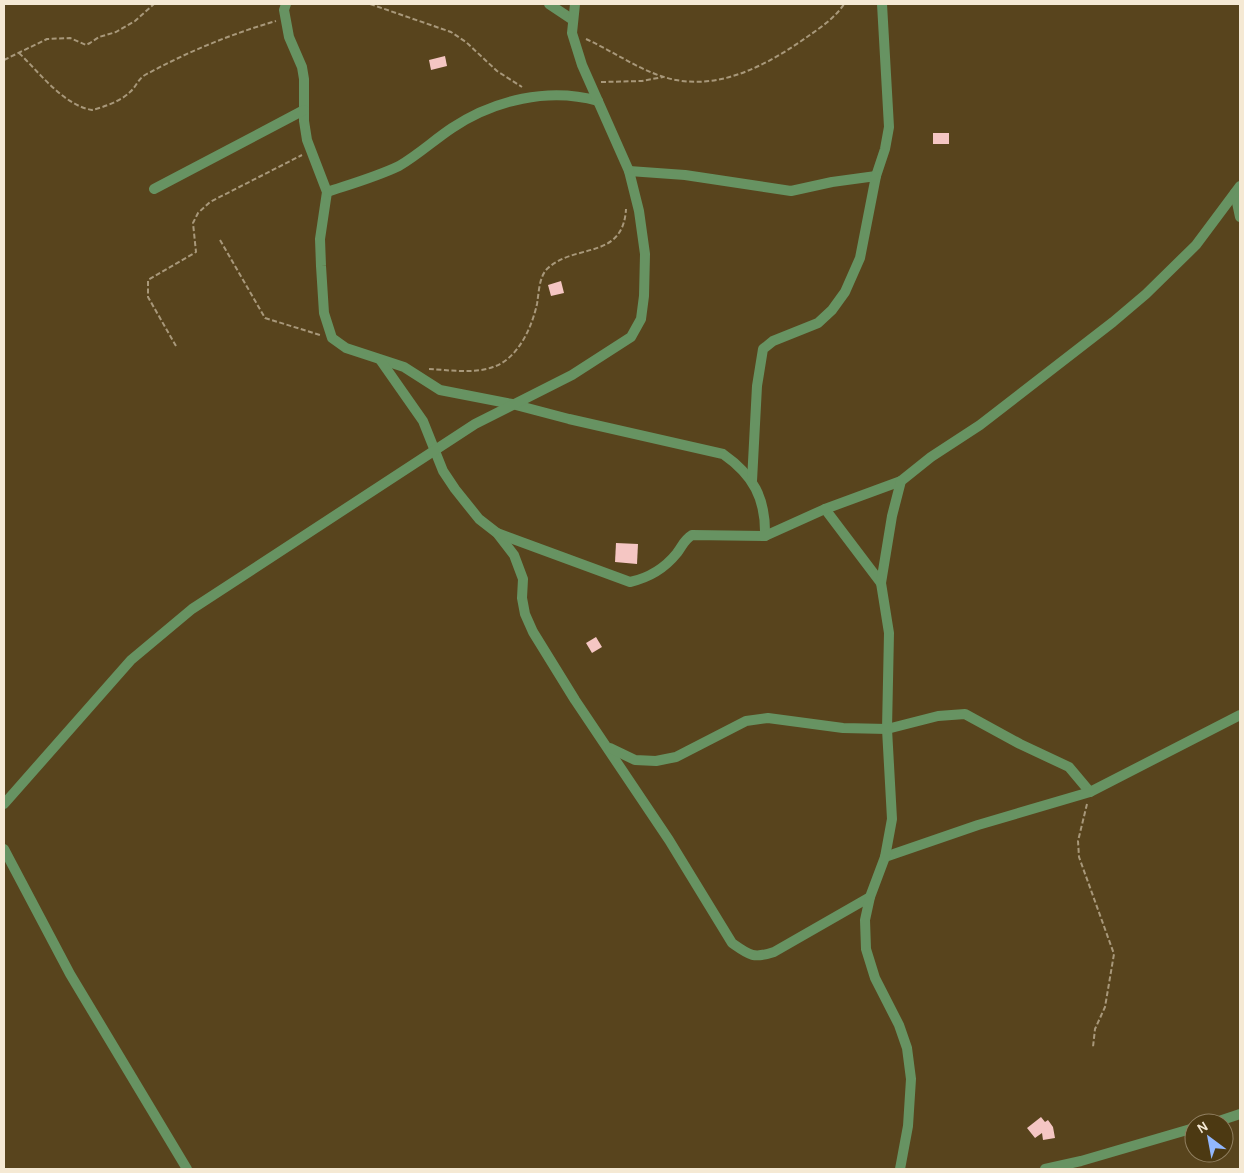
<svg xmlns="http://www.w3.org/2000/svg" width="1244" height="1173" font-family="'Alegreya Sans',sans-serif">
<rect width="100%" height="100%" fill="#58441d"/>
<g fill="#f5c6c3">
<path d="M 445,56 L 447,66 L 431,70 L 429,60 Z"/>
<rect x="933" y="133" width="16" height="11"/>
<path d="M 561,281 L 564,293 L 551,296 L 548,285 Z"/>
<path d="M 616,543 L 638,544 L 637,564 L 615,562 Z"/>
<path d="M 596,637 L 602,647 L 592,653 L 586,643 Z"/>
<path d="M 1041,1117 L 1045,1122 L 1048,1120 L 1053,1127 L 1055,1138 L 1043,1140 L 1042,1133 L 1035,1138 L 1027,1128 Z"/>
</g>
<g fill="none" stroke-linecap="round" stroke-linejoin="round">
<g stroke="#a8987a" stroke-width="2" stroke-dasharray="5 2.5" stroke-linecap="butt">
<path d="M 370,4 L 451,32 L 466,42 L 497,71 L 522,87"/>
<path d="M 586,39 C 615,52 644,74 676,80 C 724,89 770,63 807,37 C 820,28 836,17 844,4"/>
<path d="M 19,53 C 39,72 63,105 92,110 C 104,107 121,101 130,92 C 136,87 138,79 145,75 C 187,52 231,34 276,21"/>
<path d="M 4,60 L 47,39 L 70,38 L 86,45 L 90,43 L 99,37 L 116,32 L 135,21 L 154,4"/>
<path d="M 601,82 L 642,81 L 663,77"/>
<path d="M 220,240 L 265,318 L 320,335"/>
<path d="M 176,346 L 148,297 L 148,280 L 196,252 L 193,223 L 198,213 L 210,202 L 302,155"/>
<path d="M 429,369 C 449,370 474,374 493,367 C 518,359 532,327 537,304 C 539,292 539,276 548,268 C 576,243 623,260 626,209"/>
<path d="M 1087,804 L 1078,841 L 1079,857 L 1114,954 L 1105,1007 L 1095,1029 L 1093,1047"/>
</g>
<g stroke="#679362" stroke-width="10">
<path d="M 286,4 L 284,10 L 289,37 L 302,67 L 304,79 L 304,121 L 307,140 L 327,192 L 320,239 L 321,266 L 324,313 L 332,338 L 346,348 L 404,367 L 440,390 L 512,404 L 569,419 L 723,454 C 753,475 766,498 765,536"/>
<path d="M 549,4 L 573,20"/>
<path d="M 629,171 L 685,175 L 791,191 L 832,182 L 876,176"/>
<path d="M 154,189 L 304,110"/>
<path d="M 327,192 C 351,184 376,177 399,166 C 418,155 434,140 452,128 C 494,100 549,87 598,101"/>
<path d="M 1235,193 L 1240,217"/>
<path d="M 381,361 L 423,421 L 443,471 L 455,489 L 479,519 L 497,533 L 514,555 L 523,579 L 522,598 L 525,614 L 533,632 L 575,700 L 669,840 L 732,943 C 749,955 753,959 774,952 L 870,897"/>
<path d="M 752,481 L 757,386 L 763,349 L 773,341 L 818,323 L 832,310 L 845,292 L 860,258 L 876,176 L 885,149 L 889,127 L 882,4"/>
<path d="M 825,509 L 881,583"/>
<path d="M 497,533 L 630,582 C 648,578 665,568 677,553 C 683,545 684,540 692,535 L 765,536 L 825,509 L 901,481"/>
<path d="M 610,748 L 635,760 L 656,761 L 676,757 L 746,721 L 768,718 L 843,728 L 887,729 L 938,716 L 965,714 L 1020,744 L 1069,767 L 1090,792"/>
<path d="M 4,804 L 131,660 L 192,609 L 475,424 L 572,375 L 631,337 L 641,319 L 644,296 L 645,254 L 639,211 L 629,171 L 582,65 L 572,33 L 575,4"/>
<path d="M 4,849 L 70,974 L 187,1169"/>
<path d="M 885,857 L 978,825 L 1090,792 L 1240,715"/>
<path d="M 1213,1123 L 1240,1114"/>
<path d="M 900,1169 L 908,1126 L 911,1079 L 907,1048 L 899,1025 L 875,978 L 866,949 L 865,920 L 870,897 L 885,857 L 892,819 L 887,729 L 889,633 L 881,583 L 892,516 L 901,481 L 931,457 L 980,425 L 1113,322 L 1146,294 L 1196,245 L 1240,186"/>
<path d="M 1045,1169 L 1081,1161 L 1194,1128"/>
</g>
</g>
<rect width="1244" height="1173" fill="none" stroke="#f5e9d4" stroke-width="10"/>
<g transform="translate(1209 1138) rotate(328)"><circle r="24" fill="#4c3912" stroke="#907f60"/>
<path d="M0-4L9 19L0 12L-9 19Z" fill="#92b7fd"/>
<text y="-8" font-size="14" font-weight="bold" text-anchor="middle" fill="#f5e9d4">N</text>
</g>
</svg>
